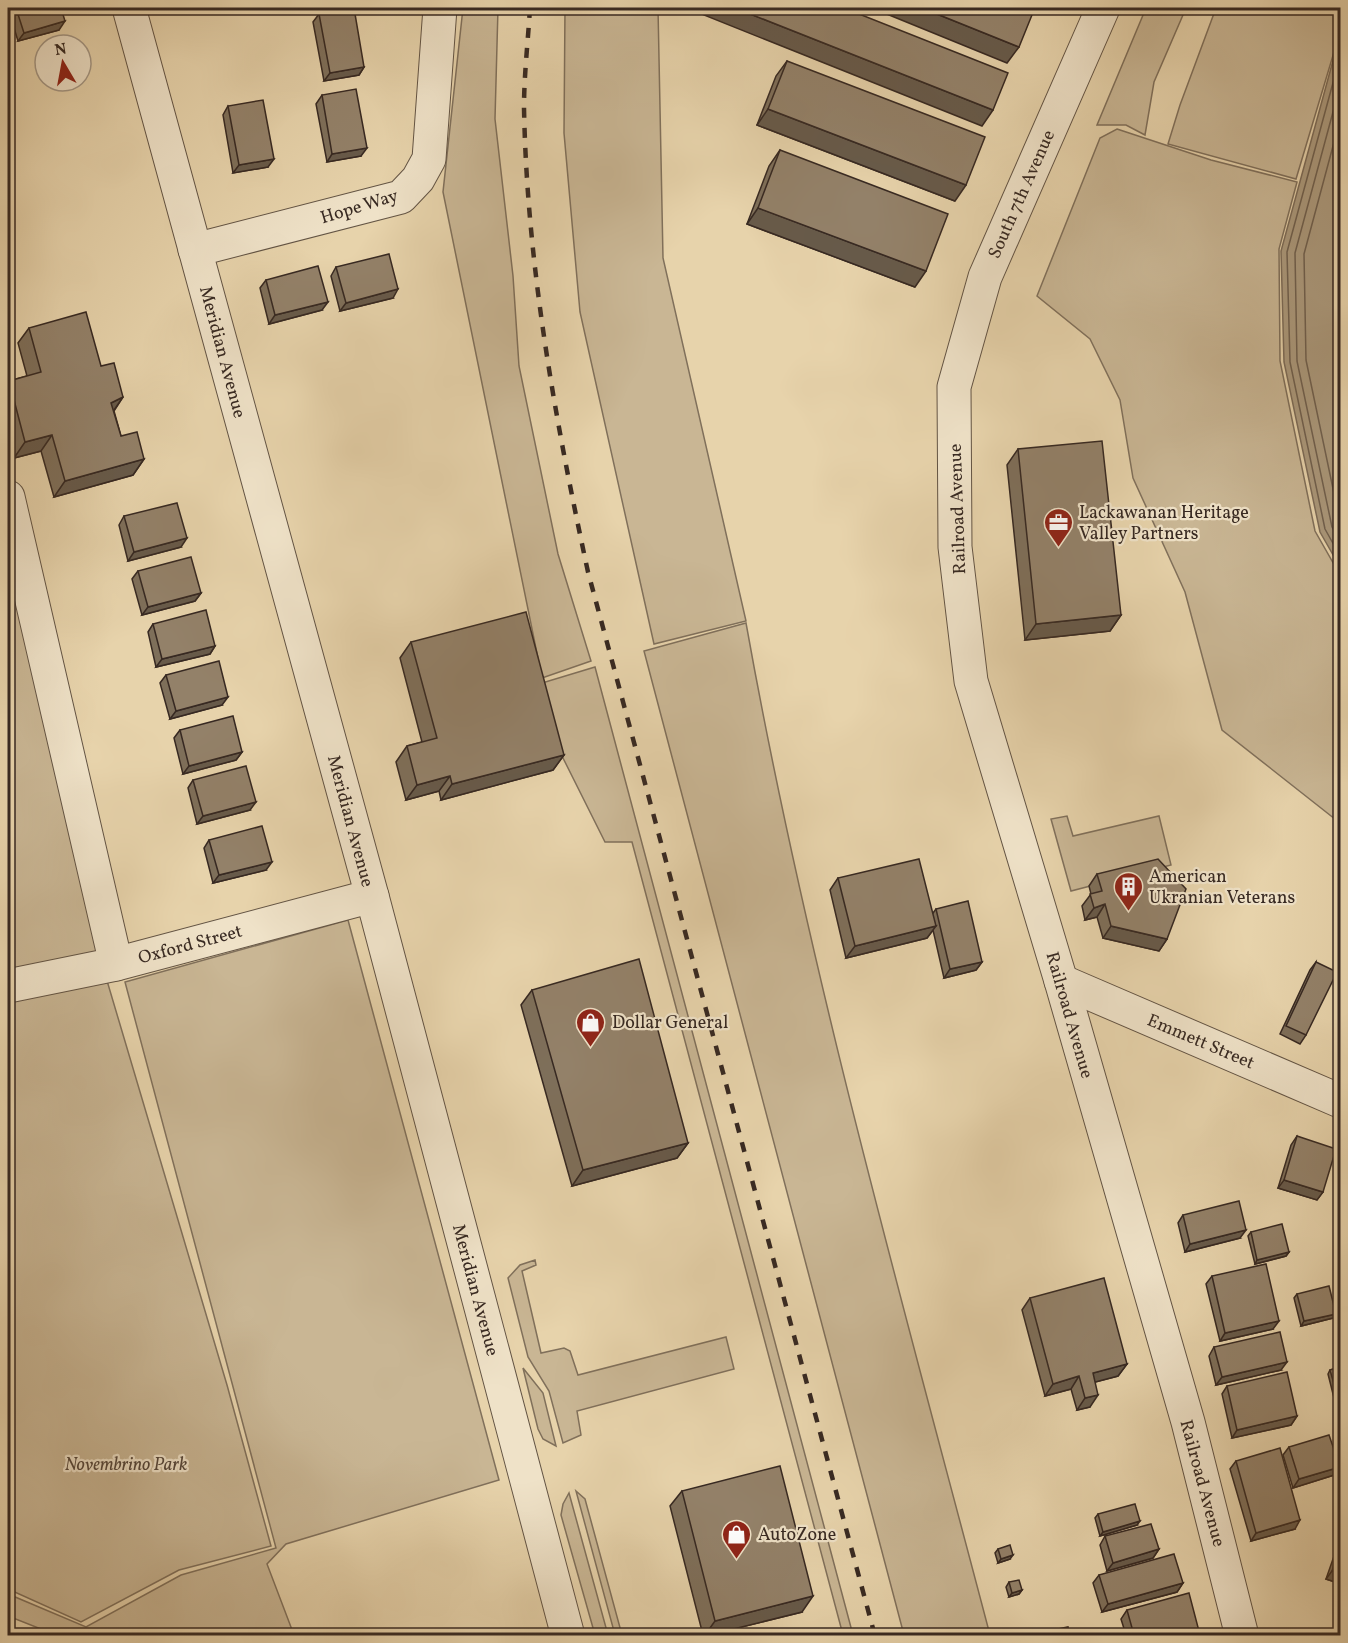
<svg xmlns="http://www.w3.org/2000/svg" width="1348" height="1643" font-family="Vollkorn,serif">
<rect width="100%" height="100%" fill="#e7d3ab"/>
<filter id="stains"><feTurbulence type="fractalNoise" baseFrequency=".00333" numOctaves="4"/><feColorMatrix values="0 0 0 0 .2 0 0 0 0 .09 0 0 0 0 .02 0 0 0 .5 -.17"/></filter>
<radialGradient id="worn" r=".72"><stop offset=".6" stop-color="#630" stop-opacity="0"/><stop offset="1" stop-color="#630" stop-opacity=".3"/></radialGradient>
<g fill="#c9b694" stroke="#80705b" stroke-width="1.5">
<path d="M 463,8 L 498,8 L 495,119 L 513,276 L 519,366 L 558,554 L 591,661 L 542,678 L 443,192 Z"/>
<path d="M 565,8 L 658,8 L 663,258 L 746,621 L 654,644 L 580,312 L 564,133 Z"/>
<path d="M 1146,8 L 1186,8 L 1154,82 L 1145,135 L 1126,125 L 1097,125 Z"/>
<path d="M 1216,8 L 1340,8 L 1340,32 L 1296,179 L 1168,144 L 1180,105 Z"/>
<path d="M 1117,129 L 1211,160 L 1297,182 L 1279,249 L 1280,361 L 1315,531 L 1340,575 L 1340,823 L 1222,730 L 1185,592 L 1133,478 L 1120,400 L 1090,339 L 1037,296 L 1100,138 Z"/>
<path d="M 8,565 L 97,947 L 227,1385 L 271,1546 L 179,1570 L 81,1622 L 8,1589 Z"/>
<path d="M 746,623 C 807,965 902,1300 990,1635 L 904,1635 L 644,651 Z"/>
<path d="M 595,667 L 853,1635 L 843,1635 L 632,842 L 605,842 L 557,746 L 542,683 Z"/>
<path d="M 1067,816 L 1073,836 L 1159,816 L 1171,865 L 1071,891 L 1051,819 Z"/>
<path d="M 348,920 L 499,1480 L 286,1544 L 267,1564 L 294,1635 L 56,1635 L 8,1616 L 8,1594 L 86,1627 L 181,1575 L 276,1548 L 125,982 Z"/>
<path d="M 535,1260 L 536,1265 L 522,1271 L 541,1353 L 564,1348 L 570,1351 L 578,1375 L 726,1337 L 734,1369 L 577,1411 L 581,1435 L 563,1443 L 549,1391 L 528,1357 L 508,1278 L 520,1265 Z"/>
<path d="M 523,1368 L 543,1393 L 556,1446 L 543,1439 L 538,1429 Z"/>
<path d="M 576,1491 L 585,1499 L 622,1635 L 615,1635 Z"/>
<path d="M 569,1493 L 608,1635 L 595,1635 L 561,1515 L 563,1504 Z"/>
</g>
<path fill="#ab997c" stroke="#7d6c58" stroke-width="1.5" d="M 1340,35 L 1340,567 L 1320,532 L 1284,362 L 1281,251 Z"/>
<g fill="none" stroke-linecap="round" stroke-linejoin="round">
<g stroke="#71614f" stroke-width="1.5">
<path d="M 1340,57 L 1287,252 L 1290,362 L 1325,529 L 1340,556"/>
<path d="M 1340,86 L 1295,253 L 1297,361 L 1332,527 L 1340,541"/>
<path d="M 1340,120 L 1304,254 L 1306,360 L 1340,522"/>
</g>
<defs>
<g id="minor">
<path d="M 129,8 L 372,896 L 568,1636"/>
<path d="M 1103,8 L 985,277 L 954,387 L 955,547 L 971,681 L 1061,981 L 1188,1422 L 1242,1636"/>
<path d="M 195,250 L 401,197 L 418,179 L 429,159 L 440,8"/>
<path d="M 8,497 L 116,964"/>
<path d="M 1061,981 L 1340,1101"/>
<path d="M 8,986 L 116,964 L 372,896"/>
</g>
</defs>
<use href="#minor" stroke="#635444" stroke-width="35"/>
<use href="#minor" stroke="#efe2c8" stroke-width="33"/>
<path stroke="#372922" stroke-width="4.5" stroke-dasharray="10 10" stroke-linecap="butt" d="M 530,8 C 528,41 524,75 524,108 C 527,265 555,419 588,572 L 875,1636"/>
</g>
<g fill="#7e6f5a" stroke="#372922" stroke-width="1.5">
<path d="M 8,8 L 61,8 L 59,30 L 18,41 Z"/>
<path d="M 319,14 L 364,67 L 359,75 L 324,81 L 313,22 Z"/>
<path d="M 787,61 L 955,201 L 757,125 L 776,76 Z"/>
<path d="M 322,95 L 361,156 L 327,162 L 316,104 Z"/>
<path d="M 228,106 L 268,167 L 233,173 L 223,115 Z"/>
<path d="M 780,150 L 915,287 L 747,224 L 769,166 Z"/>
<path d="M 336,267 L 393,298 L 340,311 L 331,276 Z"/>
<path d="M 266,280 L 322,310 L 269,324 L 260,288 Z"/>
<path d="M 29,328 L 101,366 L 123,397 L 114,411 L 121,436 L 144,459 L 133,475 L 54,497 L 41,451 L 14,458 L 8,433 L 8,383 L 9,381 L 27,376 L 18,343 Z"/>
<path d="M 1018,449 L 1121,615 L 1110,631 L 1025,640 L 1007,465 Z"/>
<path d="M 124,516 L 181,547 L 128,561 L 119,525 Z"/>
<path d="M 138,571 L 201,593 L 195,601 L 142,615 L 132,579 Z"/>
<path d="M 153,624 L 215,646 L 210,654 L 156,667 L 148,632 Z"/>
<path d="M 411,642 L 564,755 L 553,770 L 441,800 L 439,791 L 406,800 L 396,762 L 407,746 L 422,742 L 400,658 Z"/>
<path d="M 166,675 L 222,705 L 170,719 L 160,683 Z"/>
<path d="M 180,730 L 242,752 L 236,760 L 183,774 L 174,738 Z"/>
<path d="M 193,780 L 250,810 L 197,824 L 188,788 Z"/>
<path d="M 209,840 L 266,870 L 213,883 L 204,848 Z"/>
<path d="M 1097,874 L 1167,939 L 1159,951 L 1103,938 L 1097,917 L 1085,920 L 1082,906 L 1091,894 L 1089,886 Z"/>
<path d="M 838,878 L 933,913 L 936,909 L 982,962 L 976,970 L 944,978 L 933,930 L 927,938 L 846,958 L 830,890 Z"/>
<path d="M 1316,962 L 1306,1035 L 1300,1044 L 1280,1034 L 1310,970 Z"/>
<path d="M 532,990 L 688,1143 L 677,1158 L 572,1186 L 521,1005 Z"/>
<path d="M 1341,1047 L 1341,1055 L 1337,1054 Z"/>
<path d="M 1297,1136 L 1323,1192 L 1317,1200 L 1278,1188 L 1291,1145 Z"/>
<path d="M 1183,1215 L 1240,1238 L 1185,1252 L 1178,1223 Z"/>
<path d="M 1251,1232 L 1289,1252 L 1286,1256 L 1255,1264 L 1248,1236 Z"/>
<path d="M 1212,1276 L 1273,1329 L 1220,1341 L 1206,1284 Z"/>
<path d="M 1297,1294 L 1336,1314 L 1333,1318 L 1301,1326 L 1294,1298 Z"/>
<path d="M 1030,1298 L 1127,1364 L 1118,1376 L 1095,1382 L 1090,1407 L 1077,1410 L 1071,1389 L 1045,1396 L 1022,1310 Z"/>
<path d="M 1214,1347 L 1281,1370 L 1216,1385 L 1209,1356 Z"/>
<path d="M 1341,1367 L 1341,1401 L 1335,1402 L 1328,1374 L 1330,1370 Z"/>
<path d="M 1227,1386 L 1297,1416 L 1291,1425 L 1232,1438 L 1222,1394 Z"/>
<path d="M 1289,1447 L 1340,1467 L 1334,1475 L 1293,1488 L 1283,1455 Z"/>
<path d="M 1236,1461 L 1295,1529 L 1251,1541 L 1230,1469 Z"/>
<path d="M 682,1491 L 802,1612 L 709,1635 L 703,1635 L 670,1506 Z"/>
<path d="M 1098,1514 L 1137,1525 L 1100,1536 L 1095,1518 Z"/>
<path d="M 1105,1536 L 1159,1549 L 1153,1558 L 1107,1571 L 1100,1545 Z"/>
<path d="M 1341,1536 L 1341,1584 L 1326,1579 Z"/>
<path d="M 998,1549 L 1010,1559 L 998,1563 L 995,1553 Z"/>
<path d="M 1099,1575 L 1183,1583 L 1177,1592 L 1102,1612 L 1093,1583 Z"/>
<path d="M 1009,1582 L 1022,1590 L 1019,1594 L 1009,1597 L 1006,1587 Z"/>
<path d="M 1127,1610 L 1200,1635 L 1126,1635 L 1121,1619 Z"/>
</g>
<g fill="#675a4a" stroke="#372922" stroke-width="1.5">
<path d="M 703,8 L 735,8 L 993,110 L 982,126 L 699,13 Z"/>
<path d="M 872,8 L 922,8 L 1019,47 L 1007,63 Z"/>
<path d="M 65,21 L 59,30 L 18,41 L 24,33 Z"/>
<path d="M 364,67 L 359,75 L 324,81 L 330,73 Z"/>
<path d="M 768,109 L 966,185 L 955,201 L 757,125 Z"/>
<path d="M 367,148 L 361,156 L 327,162 L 332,154 Z"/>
<path d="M 274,159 L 268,167 L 233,173 L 239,165 Z"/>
<path d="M 758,208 L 926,271 L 915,287 L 747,224 Z"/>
<path d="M 398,289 L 393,298 L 340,311 L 346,303 Z"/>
<path d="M 328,302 L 322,310 L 269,324 L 275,315 Z"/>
<path d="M 123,397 L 112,413 L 111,403 Z"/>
<path d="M 52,435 L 41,451 L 14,458 L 25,442 Z"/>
<path d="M 144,459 L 133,475 L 54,497 L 65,481 Z"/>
<path d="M 187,538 L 181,547 L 128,561 L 134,552 Z"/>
<path d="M 201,593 L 195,601 L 142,615 L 148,607 Z"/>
<path d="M 1121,615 L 1110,631 L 1025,640 L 1036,624 Z"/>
<path d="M 215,646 L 210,654 L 156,667 L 162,659 Z"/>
<path d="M 228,697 L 222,705 L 170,719 L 176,711 Z"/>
<path d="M 242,752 L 236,760 L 183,774 L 189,766 Z"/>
<path d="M 564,755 L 553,770 L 441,800 L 452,784 Z"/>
<path d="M 450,776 L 439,791 L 406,800 L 417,785 Z"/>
<path d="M 256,802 L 250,810 L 197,824 L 203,816 Z"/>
<path d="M 272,862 L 266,870 L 213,883 L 219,875 Z"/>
<path d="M 1105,904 L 1097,917 L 1085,920 L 1094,908 Z"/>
<path d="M 936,926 L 927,938 L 846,958 L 855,946 Z"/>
<path d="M 1111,926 L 1167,939 L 1159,951 L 1103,938 Z"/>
<path d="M 982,962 L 976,970 L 944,978 L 950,969 Z"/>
<path d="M 688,1143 L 677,1158 L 572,1186 L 583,1170 Z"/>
<path d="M 1284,1180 L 1323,1192 L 1317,1200 L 1278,1188 Z"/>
<path d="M 1246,1230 L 1240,1238 L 1185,1252 L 1190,1244 Z"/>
<path d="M 1289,1252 L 1286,1256 L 1255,1264 L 1257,1260 Z"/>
<path d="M 1336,1314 L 1333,1318 L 1301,1326 L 1304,1321 Z"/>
<path d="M 1279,1321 L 1273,1329 L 1220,1341 L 1225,1333 Z"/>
<path d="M 1287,1362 L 1281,1370 L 1216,1385 L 1222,1377 Z"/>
<path d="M 1127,1364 L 1118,1376 L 1084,1385 L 1093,1373 Z"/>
<path d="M 1079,1376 L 1071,1389 L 1045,1396 L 1053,1384 Z"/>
<path d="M 1098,1395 L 1090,1407 L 1077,1410 L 1085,1398 Z"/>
<path d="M 1341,1397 L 1341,1401 L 1335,1402 L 1338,1398 Z"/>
<path d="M 1297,1416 L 1291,1425 L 1232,1438 L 1237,1430 Z"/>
<path d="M 1340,1467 L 1334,1475 L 1293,1488 L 1299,1479 Z"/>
<path d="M 1300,1520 L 1295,1529 L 1251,1541 L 1256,1533 Z"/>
<path d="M 1140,1521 L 1137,1525 L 1100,1536 L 1103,1532 Z"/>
<path d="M 1159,1549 L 1153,1558 L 1107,1571 L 1113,1563 Z"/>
<path d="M 1013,1555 L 1010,1559 L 998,1563 L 1001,1559 Z"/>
<path d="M 1332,1571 L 1341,1574 L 1341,1584 L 1326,1579 Z"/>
<path d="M 1183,1583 L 1177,1592 L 1102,1612 L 1108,1604 Z"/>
<path d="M 1022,1590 L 1019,1594 L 1009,1597 L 1012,1593 Z"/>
<path d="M 813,1596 L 802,1612 L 709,1635 L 705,1635 L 715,1621 Z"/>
</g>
<g fill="#938169" stroke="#372922" stroke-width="1.5">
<path d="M 16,8 L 61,8 L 65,21 L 24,33 Z"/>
<path d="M 354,8 L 364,67 L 330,73 L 319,14 Z"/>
<path d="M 735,8 L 844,8 L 1008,73 L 993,110 Z"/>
<path d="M 922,8 L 1029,8 L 1034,10 L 1019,47 Z"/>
<path d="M 787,61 L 985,137 L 966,185 L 768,109 Z"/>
<path d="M 356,89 L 367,148 L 332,154 L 322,95 Z"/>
<path d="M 263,100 L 274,159 L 239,165 L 228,106 Z"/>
<path d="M 780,150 L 948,214 L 926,271 L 758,208 Z"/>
<path d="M 389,254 L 398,289 L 346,303 L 336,267 Z"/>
<path d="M 318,266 L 328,302 L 275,315 L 266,280 Z"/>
<path d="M 86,312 L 101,366 L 114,363 L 123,397 L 111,403 L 121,436 L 137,432 L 144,459 L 65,481 L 52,435 L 25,442 L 9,381 L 41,372 L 29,328 Z"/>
<path d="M 1102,441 L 1121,615 L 1036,624 L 1018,449 Z"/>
<path d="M 177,503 L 187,538 L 134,552 L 124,516 Z"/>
<path d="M 191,557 L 201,593 L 148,607 L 138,571 Z"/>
<path d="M 206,610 L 215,646 L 162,659 L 153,624 Z"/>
<path d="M 526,612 L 564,755 L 452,784 L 450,776 L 417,785 L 407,746 L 437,738 L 411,642 Z"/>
<path d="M 219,661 L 228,697 L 176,711 L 166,675 Z"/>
<path d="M 233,716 L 242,752 L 189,766 L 180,730 Z"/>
<path d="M 246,766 L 256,802 L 203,816 L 193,780 Z"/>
<path d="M 262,826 L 272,862 L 219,875 L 209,840 Z"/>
<path d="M 919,859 L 936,926 L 855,946 L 838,878 Z"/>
<path d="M 1158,859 L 1186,889 L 1167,939 L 1111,926 L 1105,904 L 1094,908 L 1090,894 L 1102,891 L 1097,874 Z"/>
<path d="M 968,901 L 982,962 L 950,969 L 936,909 Z"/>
<path d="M 639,959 L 688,1143 L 583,1170 L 532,990 Z"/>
<path d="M 1316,962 L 1337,972 L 1306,1035 L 1286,1026 Z"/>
<path d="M 1297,1136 L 1336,1149 L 1323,1192 L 1284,1180 Z"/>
<path d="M 1239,1201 L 1246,1230 L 1190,1244 L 1183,1215 Z"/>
<path d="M 1282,1224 L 1289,1252 L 1257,1260 L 1251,1232 Z"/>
<path d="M 1266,1264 L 1279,1321 L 1225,1333 L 1212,1276 Z"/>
<path d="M 1104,1278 L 1127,1364 L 1093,1373 L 1098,1395 L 1085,1398 L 1079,1376 L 1053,1384 L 1030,1298 Z"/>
<path d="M 1329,1286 L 1336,1314 L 1304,1321 L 1297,1294 Z"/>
<path d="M 1280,1332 L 1287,1362 L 1222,1377 L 1214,1347 Z"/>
<path d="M 1341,1367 L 1341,1397 L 1338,1398 L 1330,1370 Z"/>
<path d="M 1287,1372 L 1297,1416 L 1237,1430 L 1227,1386 Z"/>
<path d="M 1329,1435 L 1340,1467 L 1299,1479 L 1289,1447 Z"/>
<path d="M 1280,1448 L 1300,1520 L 1256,1533 L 1236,1461 Z"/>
<path d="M 780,1466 L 813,1596 L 715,1621 L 682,1491 Z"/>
<path d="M 1135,1504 L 1140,1521 L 1103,1532 L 1098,1514 Z"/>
<path d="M 1151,1524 L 1159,1549 L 1113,1563 L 1105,1536 Z"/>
<path d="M 1010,1545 L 1013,1555 L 1001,1559 L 998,1549 Z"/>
<path d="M 1341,1545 L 1341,1574 L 1332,1571 Z"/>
<path d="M 1174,1554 L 1183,1583 L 1108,1604 L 1099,1575 Z"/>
<path d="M 1019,1580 L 1022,1590 L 1012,1593 L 1009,1582 Z"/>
<path d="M 1189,1593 L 1200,1635 L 1134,1635 L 1127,1610 Z"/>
<path d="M 1068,1627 L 1070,1635 L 1030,1635 Z"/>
</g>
<defs>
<symbol id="office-pin" viewBox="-11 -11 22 30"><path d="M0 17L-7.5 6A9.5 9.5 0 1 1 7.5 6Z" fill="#8f2418" stroke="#efe2c8"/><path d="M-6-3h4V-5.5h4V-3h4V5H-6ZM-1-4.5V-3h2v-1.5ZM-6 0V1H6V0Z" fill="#fff"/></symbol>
<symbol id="building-pin" viewBox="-11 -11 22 30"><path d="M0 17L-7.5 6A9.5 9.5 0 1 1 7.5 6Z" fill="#8f2418" stroke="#efe2c8"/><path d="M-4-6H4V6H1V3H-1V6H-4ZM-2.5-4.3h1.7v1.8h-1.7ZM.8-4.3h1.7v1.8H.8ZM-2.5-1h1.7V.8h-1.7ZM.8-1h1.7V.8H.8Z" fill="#fff"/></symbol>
<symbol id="shop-pin" viewBox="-11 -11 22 30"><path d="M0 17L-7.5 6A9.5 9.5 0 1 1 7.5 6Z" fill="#8f2418" stroke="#efe2c8"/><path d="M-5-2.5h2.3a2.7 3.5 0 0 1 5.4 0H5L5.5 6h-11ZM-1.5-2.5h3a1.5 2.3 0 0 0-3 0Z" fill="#fff"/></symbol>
</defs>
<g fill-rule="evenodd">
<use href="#office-pin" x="1042" y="506" width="33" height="45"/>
<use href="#building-pin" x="1112" y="870" width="33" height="45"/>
<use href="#shop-pin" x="574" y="1006" width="33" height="45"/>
<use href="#shop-pin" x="720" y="1518" width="33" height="45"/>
</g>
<g text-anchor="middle" stroke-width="4.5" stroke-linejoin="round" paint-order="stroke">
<g font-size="18" fill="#372922" stroke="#efe2c8">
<text transform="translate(1021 194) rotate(-66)" y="6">South 7th Avenue</text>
<text transform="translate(359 206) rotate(-17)" y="6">Hope Way</text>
<text transform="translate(223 352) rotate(75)" y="6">Meridian Avenue</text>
<text transform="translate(957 509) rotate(-92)" y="6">Railroad Avenue</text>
<text transform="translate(351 821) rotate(75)" y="6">Meridian Avenue</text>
<text transform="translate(190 944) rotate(-15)" y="6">Oxford Street</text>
<text transform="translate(1070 1015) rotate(74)" y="6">Railroad Avenue</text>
<text transform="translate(1201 1041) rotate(23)" y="6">Emmett Street</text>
<text transform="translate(476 1290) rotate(75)" y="6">Meridian Avenue</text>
<text transform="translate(1203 1483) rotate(75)" y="6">Railroad Avenue</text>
</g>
<g font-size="18" fill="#372922" stroke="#efe2c8" text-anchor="start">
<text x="1079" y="518">Lackawanan Heritage<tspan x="1079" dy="21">Valley Partners</tspan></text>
<text x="1149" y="882">American<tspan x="1149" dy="21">Ukranian Veterans</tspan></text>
<text x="612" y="1028">Dollar General</text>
<text x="758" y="1540">AutoZone</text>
</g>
<g font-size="18" font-style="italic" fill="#544539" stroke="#efe2c8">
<text x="126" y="1470">Novembrino Park</text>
</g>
</g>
<rect width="1348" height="1643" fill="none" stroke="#e7d3ab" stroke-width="30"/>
<rect x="9" y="9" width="1330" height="1625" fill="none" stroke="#372922" stroke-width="3"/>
<rect x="15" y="15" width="1318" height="1613" fill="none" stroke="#372922" stroke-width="1.5"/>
<g transform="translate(63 63) rotate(350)"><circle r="28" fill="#efe2c8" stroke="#a59886" stroke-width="1.5"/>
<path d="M0-4.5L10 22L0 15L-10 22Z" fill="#8f2418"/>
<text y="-9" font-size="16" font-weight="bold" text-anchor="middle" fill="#372922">N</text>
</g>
<rect width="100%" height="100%" filter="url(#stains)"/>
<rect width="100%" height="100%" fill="url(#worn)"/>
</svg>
